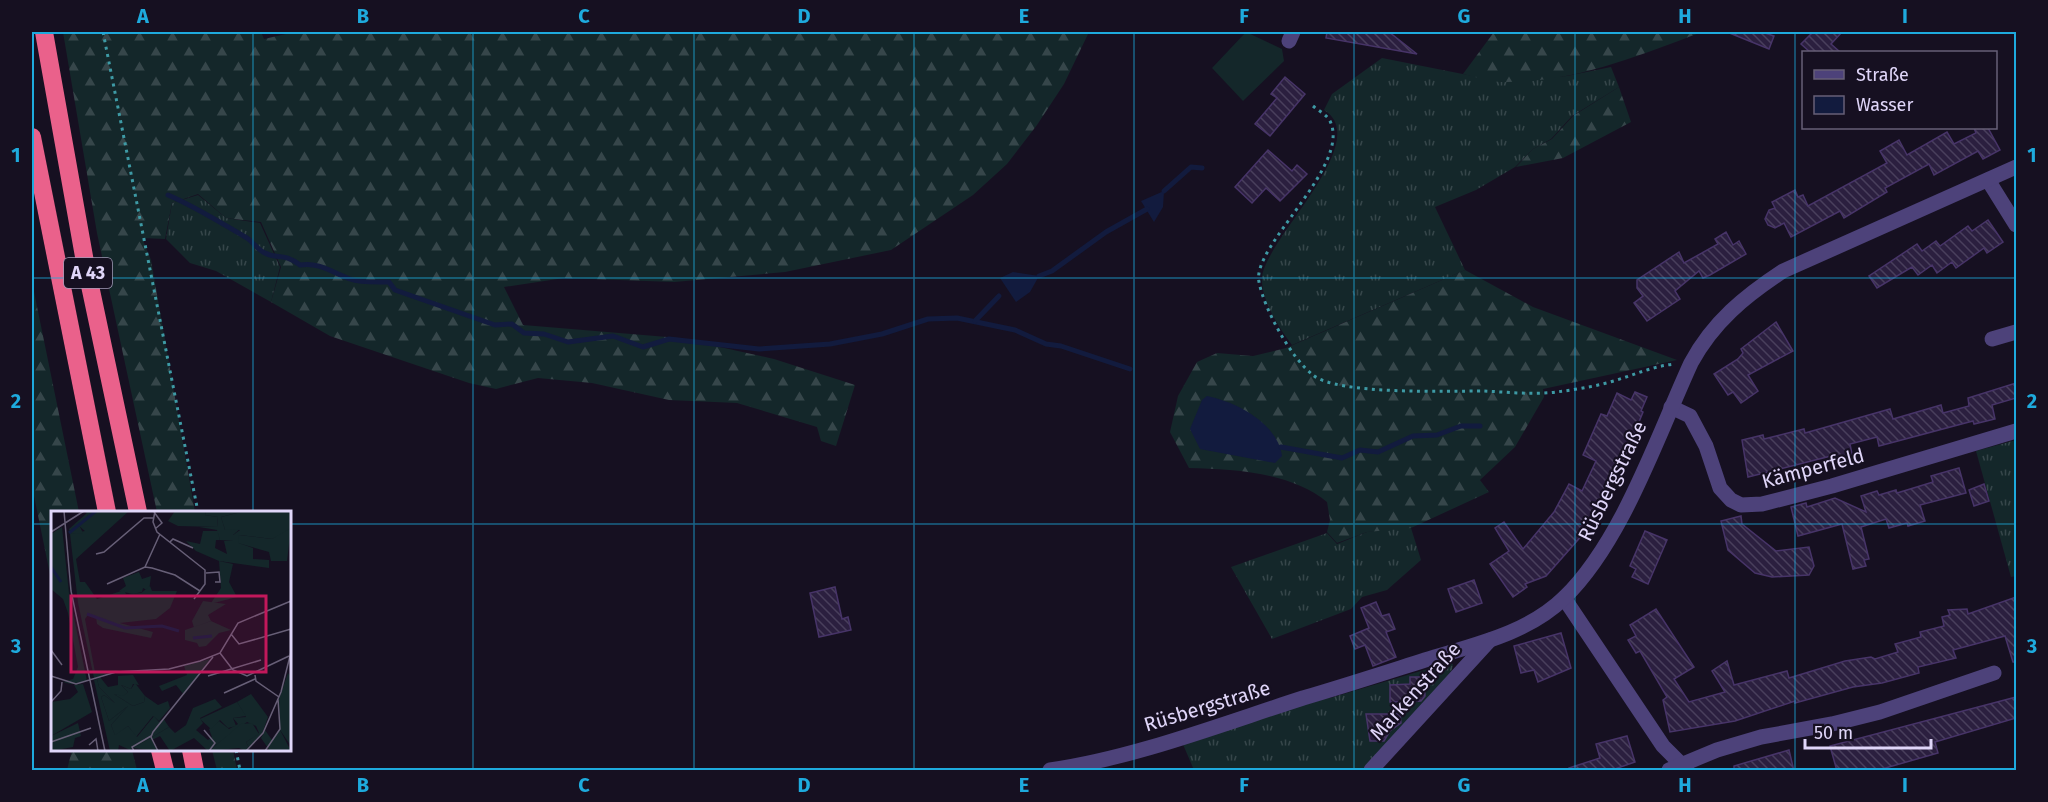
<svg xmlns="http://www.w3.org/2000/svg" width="2048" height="802" font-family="'Fira Sans',sans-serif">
<defs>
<pattern id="grass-tufts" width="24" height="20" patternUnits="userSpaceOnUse" patternTransform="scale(1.5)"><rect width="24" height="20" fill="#14272a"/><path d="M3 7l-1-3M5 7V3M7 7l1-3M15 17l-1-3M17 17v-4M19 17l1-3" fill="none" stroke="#36464a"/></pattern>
<pattern id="forest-firs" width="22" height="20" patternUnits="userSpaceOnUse" patternTransform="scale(1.5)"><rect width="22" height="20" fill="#14272a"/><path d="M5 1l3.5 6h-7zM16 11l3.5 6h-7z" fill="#36464a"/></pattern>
<pattern id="building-back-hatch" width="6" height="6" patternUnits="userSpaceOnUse" patternTransform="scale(1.5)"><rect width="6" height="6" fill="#2b1f3f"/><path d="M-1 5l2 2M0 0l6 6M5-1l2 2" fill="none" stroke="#493f5c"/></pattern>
</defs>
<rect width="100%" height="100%" fill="#161021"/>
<g fill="url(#grass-tufts)">
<path d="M 1382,58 L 1503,82 L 1567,76 L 1611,67 L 1619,87 L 1572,116 L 1551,139 L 1533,149 L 1515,167 L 1476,190 L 1435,207 L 1465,270 L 1292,345 C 1279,328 1261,300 1262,278 C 1264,240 1375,141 1324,110 L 1332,94 Z"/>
<path d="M 198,195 L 226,218 L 260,223 L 280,267 L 271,302 L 216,271 L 190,263 L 166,239 L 172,203 Z"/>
<path d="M 2016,440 L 2016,576 L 2011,577 L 1976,451 Z"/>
<path d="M 1395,528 L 1411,528 L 1421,560 L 1387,590 L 1362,597 L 1351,609 L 1272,639 L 1231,567 L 1327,533 L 1337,544 L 1367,532 Z"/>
<path d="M 1448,663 L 1453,664 L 1452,670 L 1414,720 L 1366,770 L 1194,770 L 1182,742 L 1315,699 L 1330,698 Z"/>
</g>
<g fill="url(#forest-firs)">
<path d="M 63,32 L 261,32 L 264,39 L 295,32 L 1089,32 L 1064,84 L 1037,125 L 1007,164 L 973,195 L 891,250 L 785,272 L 674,282 L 564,278 L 504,287 L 523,325 L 679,338 L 774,359 L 855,385 L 836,446 L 821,441 L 817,427 L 737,403 L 669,400 L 592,383 L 538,378 L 496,389 L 469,383 L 330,336 L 271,302 L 281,267 L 261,222 L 226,218 L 198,194 L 172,203 L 165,239 L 142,238 L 151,260 L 195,512 L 157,512 L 97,233 Z"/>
<path d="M 1494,32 L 1702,32 C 1638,56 1573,83 1503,82 C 1490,82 1476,77 1463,74 Z"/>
<path d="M 1619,87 L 1631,122 L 1563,158 L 1516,167 L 1533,149 L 1552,139 L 1573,116 Z"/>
<path d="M 1465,270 L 1533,307 L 1677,360 L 1543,389 L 1544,397 L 1515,447 L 1480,480 L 1489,492 L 1411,528 L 1367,532 L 1337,543 L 1327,532 L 1330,520 L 1327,502 C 1291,472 1234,469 1189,468 L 1170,432 L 1178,396 L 1197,362 L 1217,353 L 1253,356 L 1286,348 Z"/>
<path d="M 32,282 L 79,512 L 52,512 L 52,584 L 32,486 Z"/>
<path d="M 72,750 L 132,750 L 137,770 L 67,770 Z"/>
<path d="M 212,750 L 233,750 L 237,770 L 217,770 Z"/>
</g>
<path fill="#14272a" d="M 1246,32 L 1282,49 L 1284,61 L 1243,101 L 1212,68 Z"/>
<g fill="#121b3e">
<path d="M 1164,191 L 1163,207 L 1154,222 L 1141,201 Z"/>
<path d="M 1013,272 L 1039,276 L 1030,292 L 1016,302 L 1000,278 Z"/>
<path d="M 1207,396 C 1237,402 1278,424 1282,456 L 1275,463 L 1200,449 L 1190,429 L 1202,400 Z"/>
</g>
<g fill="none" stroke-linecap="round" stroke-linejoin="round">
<g stroke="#121b3e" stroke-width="5">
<path d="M 1164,191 L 1191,167 L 1202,168"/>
<path d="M 168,195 C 196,207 221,223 247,238 C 253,242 258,250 265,253 C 278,260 283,252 300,265 C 321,262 332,273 350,279 C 361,283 377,282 389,282 L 395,290 L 495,325 L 512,324 L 524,333 L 544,334 L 568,342 L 613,336 L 643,347 L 669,339 L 759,349 L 830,344 L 882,334 L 928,319 L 957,318 L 1015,330 L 1046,344 L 1061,346 L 1130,369"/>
<path d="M 1039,276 L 1052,271 L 1106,232 L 1147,209"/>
<path d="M 975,321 L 999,296"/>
<path d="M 1281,447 L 1342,458 L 1360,450 L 1378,452 L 1413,436 L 1437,435 L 1461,426 L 1480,426"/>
</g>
</g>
<g fill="url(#building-back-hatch)" stroke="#473468" stroke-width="1.5">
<path d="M 1327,32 L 1389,32 L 1417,54 L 1326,38 Z"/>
<path d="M 1727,32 L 1762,32 L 1774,36 L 1769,49 Z"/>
<path d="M 1813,32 L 1842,32 L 1831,44 L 1840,52 L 1810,52 L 1801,44 Z"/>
<path d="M 1285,77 L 1305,94 L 1270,136 L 1255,124 L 1277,98 L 1271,94 Z"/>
<path d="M 1974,128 L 1988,128 L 2000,150 L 1983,159 L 1978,151 L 1934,175 L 1929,164 L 1885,188 L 1887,192 L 1844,218 L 1840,211 L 1791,237 L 1784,223 L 1775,228 L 1768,225 L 1765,219 L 1769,210 L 1775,208 L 1772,202 L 1795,190 L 1798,197 L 1803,195 L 1808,206 L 1887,163 L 1880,151 L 1899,140 L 1907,155 L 1947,132 L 1954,144 L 1976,133 Z"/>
<path d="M 1268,150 L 1292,171 L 1297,165 L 1307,174 L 1280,201 L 1266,188 L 1252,203 L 1235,187 Z"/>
<path d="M 1988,220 L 2003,242 L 1987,253 L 1984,248 L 1956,268 L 1952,262 L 1937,273 L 1932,265 L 1918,275 L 1912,267 L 1877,288 L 1869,276 L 1917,244 L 1922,251 L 1936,241 L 1940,246 L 1968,226 L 1972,231 Z"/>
<path d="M 1726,232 L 1733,245 L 1739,241 L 1746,254 L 1710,275 L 1703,278 L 1699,271 L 1675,291 L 1680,299 L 1647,321 L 1634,303 L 1643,296 L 1637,288 L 1637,280 L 1679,252 L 1684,263 L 1718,244 L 1715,239 Z"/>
<path d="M 1776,322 L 1793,351 L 1748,375 L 1758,391 L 1741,403 L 1733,392 L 1728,395 L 1714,374 L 1738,359 L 1743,353 L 1741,349 Z"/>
<path d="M 2016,383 L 2016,398 L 1992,405 L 1995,419 L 1974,424 L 1973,421 L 1879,446 L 1877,437 L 1850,444 L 1852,454 L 1832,459 L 1831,456 L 1748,477 L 1742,440 L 1763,435 L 1764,439 L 1804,429 L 1805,433 L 1890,409 L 1893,419 L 1941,405 L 1943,413 L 1969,406 L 1968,398 Z"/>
<path d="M 1635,392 L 1647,397 L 1641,411 L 1643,412 L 1618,473 L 1608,486 L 1584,533 L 1546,576 L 1525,584 L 1527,587 L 1513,597 L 1490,564 L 1509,551 L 1495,528 L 1504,522 L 1523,549 L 1554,512 L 1569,484 L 1582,491 L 1596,461 L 1583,455 L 1601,414 L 1607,416 L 1617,393 L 1631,400 Z"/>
<path d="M 1959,468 L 1966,493 L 1920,505 L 1925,521 L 1908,526 L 1907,523 L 1889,528 L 1886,519 L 1861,527 L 1869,559 L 1864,560 L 1866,566 L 1853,569 L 1842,524 L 1798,536 L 1791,507 L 1806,503 L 1807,507 L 1835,498 L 1866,512 L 1861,496 L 1877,491 L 1879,495 L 1896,490 L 1897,493 L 1933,482 L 1931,476 Z"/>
<path d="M 1984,484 L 1989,501 L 1974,506 L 1969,490 Z"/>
<path d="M 1741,516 L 1742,524 L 1776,551 L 1809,547 L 1814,566 L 1809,575 L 1772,577 L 1755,573 L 1728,550 L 1721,521 Z"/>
<path d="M 1645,531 L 1667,540 L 1648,584 L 1632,577 L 1636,569 L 1630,566 Z"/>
<path d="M 1474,580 L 1482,603 L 1456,612 L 1448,589 Z"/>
<path d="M 835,587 L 842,619 L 848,617 L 851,630 L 819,637 L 810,593 Z"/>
<path d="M 2016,597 L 2016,662 L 2013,662 L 2005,636 L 1953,650 L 1956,658 L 1918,667 L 1919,673 L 1882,683 L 1853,687 L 1795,703 L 1795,701 L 1735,721 L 1670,732 L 1663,700 L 1667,697 L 1640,651 L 1636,653 L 1628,640 L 1636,636 L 1630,625 L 1656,609 L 1694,667 L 1674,679 L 1689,702 L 1725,692 L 1712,671 L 1727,661 L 1734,685 L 1787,671 L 1789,678 L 1845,661 L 1871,657 L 1875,659 L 1898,652 L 1895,644 L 1921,637 L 1920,632 L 1944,626 L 1942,617 L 1950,615 L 1948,610 L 1967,609 L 1968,614 Z"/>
<path d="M 1376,602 L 1382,616 L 1389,614 L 1395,629 L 1386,632 L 1396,657 L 1373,666 L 1365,645 L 1355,649 L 1350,636 L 1369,628 L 1361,608 Z"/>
<path d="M 1561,633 L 1571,668 L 1538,682 L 1534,670 L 1521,673 L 1514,646 Z"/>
<path d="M 1410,677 L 1424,677 L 1425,696 L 1421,701 L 1390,702 L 1390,685 L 1410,684 Z"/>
<path d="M 2016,697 L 2016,718 L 1935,742 L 1938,753 L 1875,771 L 1837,771 L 1830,746 Z"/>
<path d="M 1366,714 L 1400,714 L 1401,723 L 1390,731 L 1384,741 L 1370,741 Z"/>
<path d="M 1627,736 L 1635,762 L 1609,771 L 1570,771 L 1569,768 L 1600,758 L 1596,744 Z"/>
<path d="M 1789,750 L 1794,771 L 1734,771 L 1734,766 Z"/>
</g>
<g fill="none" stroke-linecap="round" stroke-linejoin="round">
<g stroke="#3e9aa5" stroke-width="3" stroke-dasharray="3 4.5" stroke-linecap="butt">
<path d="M 103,32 L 198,512"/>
<path d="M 1313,106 C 1319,111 1327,115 1330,121 C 1352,166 1251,246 1259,282 C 1264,309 1291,358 1313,375 C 1336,395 1450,391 1483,391 C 1507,392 1532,395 1556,392 C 1573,390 1592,387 1610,382 C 1632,376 1652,366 1675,364"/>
<path d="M 236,750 L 240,770"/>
</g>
<g stroke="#4d427a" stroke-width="15">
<path d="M 1289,41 L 1293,32"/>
<path d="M 1988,180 L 2016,225"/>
<path d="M 1992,339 L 2016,332"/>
<path d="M 1671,407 L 1690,416 L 1706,446 L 1720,488 L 1731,500 L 1741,505 L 1762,504 L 1832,486 L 2016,431"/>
<path d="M 1564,598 L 1663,746 L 1687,770"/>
<path d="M 1050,770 C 1134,758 1222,724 1303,698 C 1344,686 1384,673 1425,660 C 1473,645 1527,634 1564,598 C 1622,542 1657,437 1691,363 C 1713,322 1745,296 1783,271 L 2016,167"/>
<path d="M 1371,770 L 1490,640"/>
<path d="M 1669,770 L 1717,750 L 1761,737 L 1832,724 L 1880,712 L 1994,673"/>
</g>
<g stroke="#ea618b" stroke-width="18">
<path d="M 44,32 L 85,262 L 138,512"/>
<path d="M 32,137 L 107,512"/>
<path d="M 160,750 L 165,770"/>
<path d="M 191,750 L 195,770"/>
</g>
</g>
<path fill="none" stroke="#1eaadd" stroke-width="1.5" stroke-opacity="0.55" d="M 253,32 L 253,512M 473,32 L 473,770M 694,32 L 694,770M 914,32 L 914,770M 1134,32 L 1134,770M 1354,32 L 1354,770M 1575,32 L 1575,770M 1795,32 L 1795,770M 32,278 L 2016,278M 32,524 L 52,524M 290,524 L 2016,524M 253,750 L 253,770"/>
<g text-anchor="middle" stroke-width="4.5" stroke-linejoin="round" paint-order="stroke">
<rect fill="#161021" stroke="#a39bb8" stroke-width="1.5" x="64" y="258" width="48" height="30" rx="4.5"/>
<g font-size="18" font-weight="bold" fill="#e0d6f9">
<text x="88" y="279">A 43</text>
</g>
<g font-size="20" fill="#e0d6f9" stroke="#161021">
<text transform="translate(1813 468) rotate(-15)" y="7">Kämperfeld</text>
<text transform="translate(1612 481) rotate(-64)" y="7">Rüsbergstraße</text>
<text transform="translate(1415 691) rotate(-48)" y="7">Markenstraße</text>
<text transform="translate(1207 706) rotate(-17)" y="7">Rüsbergstraße</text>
</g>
</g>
<g transform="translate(51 511)">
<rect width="240" height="240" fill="#161021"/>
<path d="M 124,0 L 155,0 L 154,4 L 167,6 L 166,16 L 127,15 L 117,10 ZM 193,0 L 240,0 L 240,17 L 231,24 L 221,28 L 188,24 L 188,32 L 202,37 L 202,48 L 218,49 L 218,57 L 168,50 L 145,40 L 135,30 L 149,33 L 152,20 L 167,20 L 169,29 L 165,29 L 164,37 L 176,43 L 173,30 L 182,30 L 182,24 L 189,19 L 174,19 L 170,6 ZM 88,61 L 91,68 L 100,65 L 98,80 L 92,77 L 91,81 L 82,83 L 68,80 L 75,75 L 72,67 ZM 152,90 L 175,93 L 157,104 L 160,110 L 143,117 L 141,110 ZM 159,148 L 133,184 L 125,174 L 111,180 L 108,175 L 136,164 L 133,155 ZM 82,164 L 88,174 L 82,173 L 80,178 L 70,174 L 77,181 L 72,186 L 63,183 L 82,195 L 93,191 L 94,185 L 107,194 L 117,190 L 119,197 L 108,210 L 102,205 L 85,226 L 77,215 L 64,225 L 60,214 L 77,195 L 58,210 L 50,186 L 53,184 L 64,192 L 48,176 L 46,168 L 49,166 L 57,176 L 67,174 L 67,165 ZM 32,173 L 41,201 L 0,225 L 0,191 L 19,188 L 27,181 L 23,174 ZM 200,183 L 217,206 L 211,223 L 198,237 L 195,231 L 208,222 L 205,215 L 196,211 L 157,240 L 143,227 L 119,240 L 109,225 L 101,229 L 107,240 L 82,237 L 118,216 L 124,222 L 135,214 L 142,197 L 164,188 L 171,196 L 149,207 L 152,212 L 145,219 L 157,229 L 161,226 L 158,218 L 168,210 L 178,218 L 187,213 L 182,207 L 195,206 L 186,191 ZM 214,219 L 221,229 L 229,219 L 240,240 L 219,240 L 210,227 Z" fill="#14272a"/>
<path d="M 35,0 L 78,0 L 25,48 L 29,71 L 34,71 L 46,88 L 73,79 L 75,83 L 90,82 L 99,75 L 101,80 L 126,80 L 119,97 L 105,108 L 69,112 L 102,121 L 100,127 L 52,117 L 46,113 L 45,106 L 37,104 L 34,108 L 44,161 L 68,159 L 43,167 L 27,92 L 19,23 L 34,20 L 28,15 L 37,8 ZM 155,0 L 193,0 L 170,6 L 174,19 L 189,18 L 182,24 L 182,30 L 169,29 L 166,19 L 148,16 L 166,16 L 167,6 L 154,4 ZM 11,16 L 18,82 L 36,170 L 20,173 L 12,171 L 22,168 L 27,156 L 17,102 L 12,88 L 0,78 L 0,23 ZM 240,17 L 236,50 L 220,50 L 218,41 L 187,32 L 188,24 L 221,28 ZM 168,50 L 182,53 L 178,71 L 186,86 L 163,92 L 160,92 L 170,77 ZM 160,110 L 180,119 L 168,122 L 155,135 L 148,136 L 146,132 L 134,129 L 134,119 ZM 237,162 L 240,166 L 240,235 L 229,219 L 228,188 ZM 46,168 L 48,176 L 64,192 L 53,184 L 50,186 L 58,210 L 77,195 L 60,214 L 64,224 L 77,215 L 86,226 L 103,205 L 108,211 L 112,207 L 118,216 L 79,239 L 68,234 L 67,240 L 59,240 L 43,169 ZM 84,172 L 94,185 L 93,191 L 82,195 L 63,183 L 72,185 L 77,181 L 70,174 L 80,178 ZM 186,191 L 195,205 L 182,207 L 185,215 L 177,217 L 169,209 L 160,218 L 149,208 ZM 27,212 L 30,225 L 24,227 L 22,236 L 0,240 L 0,225 ZM 201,212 L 208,223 L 195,231 L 198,237 L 194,240 L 188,237 L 158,240 L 190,213 Z" fill="#14272a"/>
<path d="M 36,2 L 37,8 L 28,14 L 32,22 L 19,23 L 18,18 Z" fill="#14272a"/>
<path fill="none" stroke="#121b3e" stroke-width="3" d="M 18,22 L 45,0M 0,56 L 10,71M 36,103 L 74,117 L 111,115 L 128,120M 142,127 L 161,125"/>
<path fill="none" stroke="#675f77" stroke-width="1.5" d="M 13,0 L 20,80 L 54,240M 104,0 L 102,11 L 106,21 L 154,59 L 154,73 L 143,88M 103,1 L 111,12 L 104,18M 0,21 L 33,0M 119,31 L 122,28 L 142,37M 45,43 L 53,41 L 93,7 L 102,7M 94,56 L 109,23M 155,62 L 168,61 L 169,71 L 164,71M 56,73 L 94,56 L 101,57 L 124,64 L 149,80M 180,123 L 188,133 L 240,118M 0,139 L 11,154M 169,142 L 182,159 L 196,165 L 238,145M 204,164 L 205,170 L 228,186M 0,165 L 25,173 L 65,161 L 118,158 L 149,150 L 169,142 L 187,112 L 240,90M 157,165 L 210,149M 173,182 L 204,168M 0,191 L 10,180 L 11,171M 153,219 L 164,232 L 158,240M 0,231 L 40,217M 38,234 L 45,228 L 47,240M 83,240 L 81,236 L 100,225M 107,240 L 100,226 L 102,221 L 162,146M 195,240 L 212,222 L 230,181 L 240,141M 214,240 L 229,218 L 227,188"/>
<path fill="#c2185b" fill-opacity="0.15" stroke="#c2185b" stroke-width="3" d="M 20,85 L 215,85 L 215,161 L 20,161 Z"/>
<rect width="240" height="240" fill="none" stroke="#e0d6f9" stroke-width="3"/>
</g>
<rect width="2048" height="802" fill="none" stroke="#161021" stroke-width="66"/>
<rect x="1802" y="51" width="195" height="78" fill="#161021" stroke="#675f77" stroke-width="1.5"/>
<rect x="1814" y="70" width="30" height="9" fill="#4d427a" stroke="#675f77" stroke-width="1.5"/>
<text x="1856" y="81" font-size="18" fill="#e0d6f9">Straße</text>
<rect x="1814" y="96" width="30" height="18" fill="#121b3e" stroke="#675f77" stroke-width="1.5"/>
<text x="1856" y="111" font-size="18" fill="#e0d6f9">Wasser</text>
<path d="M1805 739v9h126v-9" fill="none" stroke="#e0d6f9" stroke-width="3"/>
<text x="1814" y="739" font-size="18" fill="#e0d6f9" stroke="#161021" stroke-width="4.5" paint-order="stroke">50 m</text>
<rect x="33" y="33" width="1982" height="736" fill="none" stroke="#1eaadd" stroke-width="2"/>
<g font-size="20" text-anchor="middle" font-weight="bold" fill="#1eaadd">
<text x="143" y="23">A</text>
<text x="363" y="23">B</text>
<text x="584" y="23">C</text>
<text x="804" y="23">D</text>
<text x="1024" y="23">E</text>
<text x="1244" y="23">F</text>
<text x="1464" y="23">G</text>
<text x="1685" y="23">H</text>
<text x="1905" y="23">I</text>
<text x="16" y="162">1</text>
<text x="2032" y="162">1</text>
<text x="16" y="408">2</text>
<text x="2032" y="408">2</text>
<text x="16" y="653">3</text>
<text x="2032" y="653">3</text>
<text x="143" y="792">A</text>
<text x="363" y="792">B</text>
<text x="584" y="792">C</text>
<text x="804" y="792">D</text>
<text x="1024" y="792">E</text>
<text x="1244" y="792">F</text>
<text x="1464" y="792">G</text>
<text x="1685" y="792">H</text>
<text x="1905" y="792">I</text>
</g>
</svg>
